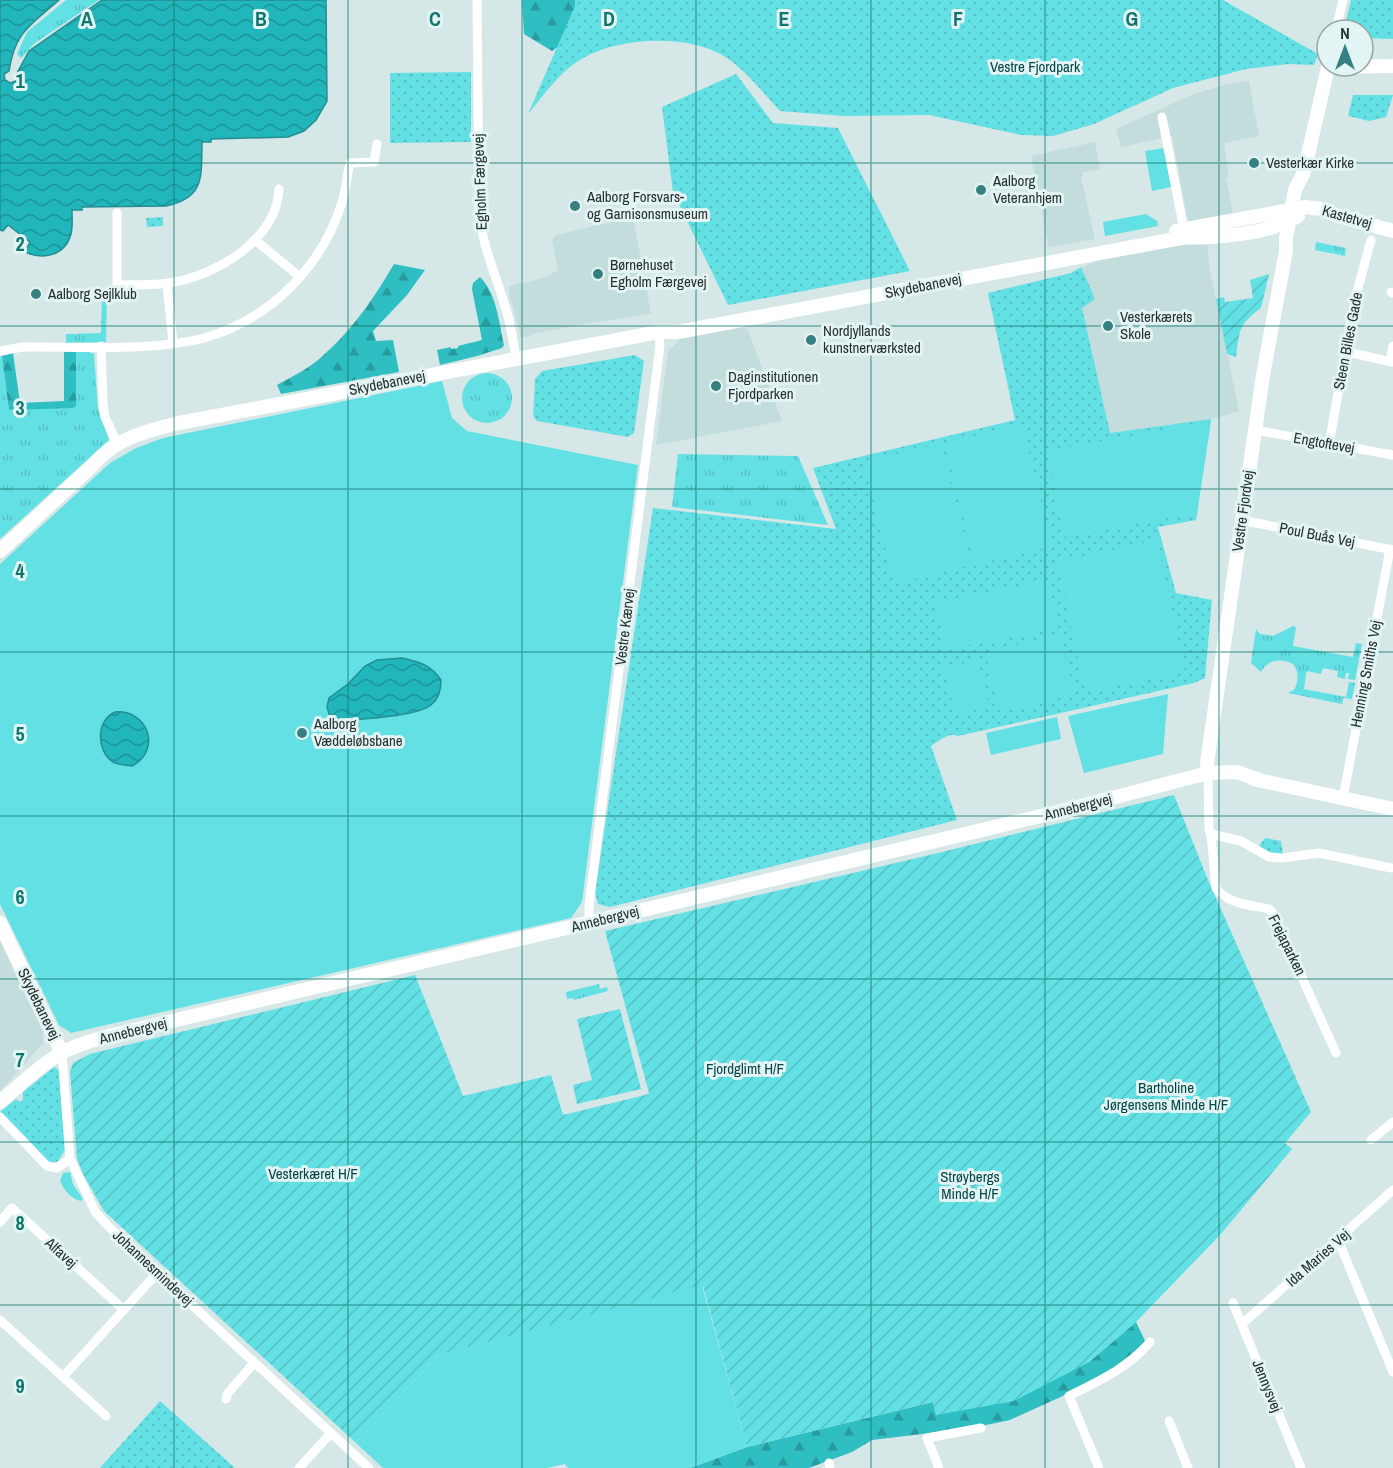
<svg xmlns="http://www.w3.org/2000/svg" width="1393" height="1468" font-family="'Archivo Narrow',sans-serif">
<defs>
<pattern id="grass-tufts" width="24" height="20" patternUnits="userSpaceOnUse" patternTransform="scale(1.5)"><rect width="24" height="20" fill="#63e0e4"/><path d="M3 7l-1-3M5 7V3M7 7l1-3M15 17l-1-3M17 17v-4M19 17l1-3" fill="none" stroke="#56c0c4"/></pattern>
<pattern id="forest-firs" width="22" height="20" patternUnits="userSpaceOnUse" patternTransform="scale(1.5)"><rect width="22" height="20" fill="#2fbec2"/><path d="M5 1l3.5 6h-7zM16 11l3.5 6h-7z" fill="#289b9e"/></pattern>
<pattern id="park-dots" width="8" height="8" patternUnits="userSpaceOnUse" patternTransform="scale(1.5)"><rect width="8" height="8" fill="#63e0e4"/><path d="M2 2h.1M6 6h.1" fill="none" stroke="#56c0c4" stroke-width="1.8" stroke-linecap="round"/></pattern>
<pattern id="garden-furrows" width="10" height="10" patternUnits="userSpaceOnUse" patternTransform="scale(1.5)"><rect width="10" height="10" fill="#63e0e4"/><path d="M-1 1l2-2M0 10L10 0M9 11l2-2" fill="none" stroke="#56c0c4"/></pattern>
<pattern id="water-waves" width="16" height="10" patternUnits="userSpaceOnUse" patternTransform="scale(1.5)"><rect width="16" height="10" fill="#21b6bb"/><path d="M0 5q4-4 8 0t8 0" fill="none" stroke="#1d9498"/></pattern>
</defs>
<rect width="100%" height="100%" fill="#d6e7e7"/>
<g fill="#c3dddd">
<path d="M 1249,81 L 1259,136 L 1224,143 L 1229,177 L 1226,178 L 1233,213 L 1188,221 L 1172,136 L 1121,147 L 1116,129 L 1194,94 L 1224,85 Z"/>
<path d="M 1095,142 L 1100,169 L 1083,172 L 1083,176 L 1081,177 L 1095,239 L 1049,247 L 1031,156 Z"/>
<path d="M 633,217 L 651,314 L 590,323 L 532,334 L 532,336 L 525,337 L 521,336 L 510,297 L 509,286 L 547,277 L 558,270 L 552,240 L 556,235 Z"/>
<path d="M 1184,245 L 1207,245 L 1210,270 L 1239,411 L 1211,419 L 1110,433 L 988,293 L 1071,273 L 1098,260 Z"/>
<path d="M 744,327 L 748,330 L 782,421 L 656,445 L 668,351 L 680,339 Z"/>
<path d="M 0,942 L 43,1032 L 43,1043 L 0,1091 Z"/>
</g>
<g fill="url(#grass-tufts)">
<path d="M 66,0 L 99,0 L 35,43 L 21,58 L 17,54 L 27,32 Z"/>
<path d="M 1316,242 L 1346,248 L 1345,256 L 1315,250 Z"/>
<path d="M 102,290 L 107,291 L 106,342 L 66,343 L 66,334 L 101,333 Z"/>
<path d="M 76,352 L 89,352 L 94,354 L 98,409 L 109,440 L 0,539 L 0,357 L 2,356 L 9,410 L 76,405 Z"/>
<circle cx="487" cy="398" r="25"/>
<path d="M 678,454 L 798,456 L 828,525 L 672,507 Z"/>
<path d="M 1293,626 L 1296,627 L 1293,646 L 1353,657 L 1356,643 L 1362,644 L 1355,680 L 1348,679 L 1349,673 L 1346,673 L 1345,679 L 1337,677 L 1338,671 L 1323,668 L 1321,674 L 1307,671 L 1306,674 L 1304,689 L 1346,697 L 1349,682 L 1355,683 L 1352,699 L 1343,698 L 1342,704 L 1288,693 L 1294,690 C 1299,681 1299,671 1293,664 C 1281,658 1268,659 1261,672 L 1251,663 L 1256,629 L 1260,634 L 1273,636 Z"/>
<path d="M 599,984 L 600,989 L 607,987 L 608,991 L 574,1000 L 573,998 L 567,999 L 566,992 Z"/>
<path d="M 70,1172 L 73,1184 L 83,1199 L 81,1201 C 71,1199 64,1190 60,1181 L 63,1173 Z"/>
</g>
<g fill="url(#forest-firs)">
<path d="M 522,0 L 582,0 L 566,41 L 552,51 L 524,34 Z"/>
<path d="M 394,264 L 425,270 L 407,295 L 373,331 L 376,341 L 393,340 L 399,372 L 281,394 L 277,385 C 291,377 306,370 318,360 C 350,333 373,300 394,264 Z"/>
<path d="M 480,277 C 497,294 499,323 504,345 L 502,348 L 477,356 L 440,365 L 437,350 L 451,347 L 451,349 L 458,348 L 458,346 L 482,340 L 472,289 L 473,283 Z"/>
<path d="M 64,352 L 76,352 L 76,406 L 73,408 L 9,410 L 2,356 L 13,353 L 20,403 L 64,401 Z"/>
<path d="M 1136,1322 L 1146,1343 L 1098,1380 L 1010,1420 L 972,1428 L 872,1440 L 852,1452 L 809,1468 L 690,1468 L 747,1447 L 933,1402 L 936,1414 L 1089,1362 Z"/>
</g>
<g fill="url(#park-dots)">
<path d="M 575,0 L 1223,0 L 1318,54 L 1314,65 L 1288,64 L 1246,69 L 1173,88 L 1094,124 L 1053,136 L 1021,135 L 929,115 L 843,116 L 780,111 C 762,92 746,70 724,56 C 686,33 615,37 578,61 C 558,74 543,96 528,114 L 575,6 Z"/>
<path d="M 1351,0 L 1393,0 L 1393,39 L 1363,38 L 1363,30 L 1344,30 Z"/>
<path d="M 471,72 L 471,142 L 390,143 L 390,73 Z"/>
<path d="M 736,74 L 773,123 L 838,128 L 910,271 L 728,305 L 673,192 L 662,107 Z"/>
<path d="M 1353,95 L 1393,95 L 1386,117 L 1369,121 L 1348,116 Z"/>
<path d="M 163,217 L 163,226 L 147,227 L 146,218 Z"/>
<path d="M 1081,267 L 1095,299 L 1082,308 L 1110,433 L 1211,419 L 1196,520 L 1158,527 L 1176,593 L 1212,600 L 1205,678 L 1194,683 L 958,736 C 948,732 939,741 931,746 L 957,820 L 610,907 L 598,904 L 595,892 L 653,508 L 836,529 L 813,468 L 1015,420 L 988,293 L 1071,273 Z"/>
<path d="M 635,355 L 644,361 L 634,433 L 628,437 L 537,421 L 533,416 L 535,379 L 542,371 Z"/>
<path d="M 1265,838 L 1281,841 L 1283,854 C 1275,854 1265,852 1259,846 Z"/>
<path d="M 54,1067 L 59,1070 L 65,1150 L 58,1161 L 52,1163 L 46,1161 L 0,1112 L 16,1099 L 20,1102 L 23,1100 L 23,1092 Z"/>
<path d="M 160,1401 L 234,1467 L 233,1468 L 100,1468 Z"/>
</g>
<g fill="url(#garden-furrows)">
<path d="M 1269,274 L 1261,308 C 1238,325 1240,329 1236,357 L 1227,354 L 1216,299 L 1224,297 L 1225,302 L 1253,298 L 1250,280 Z"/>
<path d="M 1174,795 L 1208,880 L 1311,1112 L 1285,1143 L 1292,1149 L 1220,1235 L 1136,1322 L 1089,1362 L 1014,1401 L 936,1415 L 933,1402 L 747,1447 L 703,1286 L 438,1355 L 356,1443 L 104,1211 L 83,1174 L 77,1159 L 70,1072 L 73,1063 L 90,1054 L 415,975 L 463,1096 L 551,1075 L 563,1115 L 645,1095 L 649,1093 L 605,931 L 934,854 Z"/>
<path d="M 620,1009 L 641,1089 L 577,1104 L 573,1085 L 592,1080 L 577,1019 Z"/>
</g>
<g fill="#63e0e4">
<path d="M 1164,148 L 1171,187 L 1152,191 L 1145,151 Z"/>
<path d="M 1146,214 L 1157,221 L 1158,226 L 1105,236 L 1103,222 Z"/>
<path d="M 442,381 L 452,418 L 467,431 L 638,465 L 582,902 L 571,918 L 71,1033 L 59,1025 L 0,904 L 0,564 L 110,463 L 136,448 L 163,438 Z"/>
<path d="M 1211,421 L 1197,513 L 1064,537 L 1048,451 Z"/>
<path d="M 1022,424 L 1052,546 L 975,565 L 945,443 Z"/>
<path d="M 941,443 L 971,565 L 894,584 L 864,462 Z"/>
<path d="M 1157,540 L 1185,672 L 1090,692 L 1084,687 L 1057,562 Z"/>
<path d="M 1048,580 L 1058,628 L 945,650 L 936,602 Z"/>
<path d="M 1060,634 L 1075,694 L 1000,713 L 985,653 Z"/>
<path d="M 978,660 L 989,707 L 955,715 L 944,668 Z"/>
<path d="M 1168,694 L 1163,754 L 1084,773 L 1068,716 Z"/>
<path d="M 1057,717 L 1061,739 L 991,755 L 986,733 Z"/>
<path d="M 702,1285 L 747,1447 L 690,1468 L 568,1468 L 565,1464 L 547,1468 L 383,1468 L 356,1443 L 438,1355 Z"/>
</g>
<g fill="url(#water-waves)" stroke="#238e91" stroke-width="1.5">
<path d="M 0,0 L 59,0 C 31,25 15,31 9,71 L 4,74 L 5,80 L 10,83 L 16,81 L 16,75 L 29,51 L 102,0 L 326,0 L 327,101 L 316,120 L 304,131 L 288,137 L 211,139 L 211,142 L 202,142 C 201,175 206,198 166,206 L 82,207 L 82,210 L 72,210 C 72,218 73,226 71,234 C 65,256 43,260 25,252 L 30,242 L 8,225 L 3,231 L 0,230 Z"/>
<path d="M 402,658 C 420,662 431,665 441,680 C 441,689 439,699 431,705 C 416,717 359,719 338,721 L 330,717 L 327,707 L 329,698 L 348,684 L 365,666 L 377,660 Z"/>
<path d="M 115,712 C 147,709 163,749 132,766 C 126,765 117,765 113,762 C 96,751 96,720 115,712 Z"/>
</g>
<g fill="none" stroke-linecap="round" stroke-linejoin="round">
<g stroke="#fff" stroke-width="9">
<path d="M 477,0 L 479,211 C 482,245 493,267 503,300 C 510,319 513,339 516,359"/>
<path d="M 1336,30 L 1343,0"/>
<path d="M 1162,117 L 1185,235"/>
<path d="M 117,213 L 117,285 C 133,284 151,286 168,283 C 214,277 276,241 279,189"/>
<path d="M 255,240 L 300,277"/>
<path d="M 167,284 L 173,343"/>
<path d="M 1391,292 L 1393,293"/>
<path d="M 101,346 L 103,404 L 105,417 L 117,443"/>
<path d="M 0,351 L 22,347 C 78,346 151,352 204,338 C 270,320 324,265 343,199 C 346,188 347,175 350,163 L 374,162 L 377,144"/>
<path d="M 1347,352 L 1393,362"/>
<path d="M 1390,361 L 1393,346"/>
<path d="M 1255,430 L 1393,455"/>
<path d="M 1329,444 L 1355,299 L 1371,240"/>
<path d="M 1241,520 L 1393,550"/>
<path d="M 1208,773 L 1209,830 L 1211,834 L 1216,888 C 1227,904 1251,905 1269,909 L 1273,913 L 1336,1053"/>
<path d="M 1343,798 L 1390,549"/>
<path d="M 1211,834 L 1241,841 L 1269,857 L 1282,858 L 1319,853 L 1391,868"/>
<path d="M 589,923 L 589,906 L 660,346 L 659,332"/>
<path d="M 62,1053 L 70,1159 L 96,1213 L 112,1230 L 157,1273 L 369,1468"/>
<path d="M 0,1117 L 47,1166 L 57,1168 L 70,1159"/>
<path d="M 1371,1140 L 1393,1122"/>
<path d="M 0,1222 L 12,1208 L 124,1310"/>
<path d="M 1338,1240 L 1393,1372"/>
<path d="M 1233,1303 L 1301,1468"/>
<path d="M 0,1320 L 106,1416"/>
<path d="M 1242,1324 L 1393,1190"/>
<path d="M 63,1377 L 157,1273"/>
<path d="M 226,1399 L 228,1393 L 254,1363"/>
<path d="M 1169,1421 L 1188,1468"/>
<path d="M 829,1463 L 830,1468"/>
<path d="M 299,1468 L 331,1433"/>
<path d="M 939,1468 L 927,1438 L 981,1428"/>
<path d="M 1099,1468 L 1069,1396 C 1099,1381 1128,1368 1150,1342"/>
</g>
<g stroke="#fff" stroke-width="14">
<path d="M 1176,231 L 1306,207 L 1321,209 L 1338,216 L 1393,231"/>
<path d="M 0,551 L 93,465 C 116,438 146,431 179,423 L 659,332 L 678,332 L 1186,237 C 1220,238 1269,234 1298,216"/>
<path d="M 1208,773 L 1207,763 L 1263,375 L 1286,251 L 1286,238 L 1295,190 L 1304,172 L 1328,67 L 1393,66"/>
<path d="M 1253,779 L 1393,809"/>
<path d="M 0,923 L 62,1053"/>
<path d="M 0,1102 C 20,1085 40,1065 63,1052 C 81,1043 101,1038 121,1033 L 1058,812 L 1208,773 L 1237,772 L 1260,780"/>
</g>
</g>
<path fill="none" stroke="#0f766e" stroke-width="1.5" stroke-opacity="0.55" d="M 174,0 L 174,1468M 348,0 L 348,1468M 522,0 L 522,1468M 696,0 L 696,1468M 871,0 L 871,1468M 1045,0 L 1045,1468M 1219,0 L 1219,1468M 0,163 L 1393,163M 0,326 L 1393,326M 0,489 L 1393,489M 0,652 L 1393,652M 0,816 L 1393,816M 0,979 L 1393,979M 0,1142 L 1393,1142M 0,1305 L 1393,1305"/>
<g fill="#378082" stroke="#e3f4f4" stroke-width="2">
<circle cx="1254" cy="163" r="6"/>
<circle cx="981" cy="190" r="6"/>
<circle cx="575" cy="206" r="6"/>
<circle cx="598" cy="274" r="6"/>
<circle cx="36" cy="294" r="6"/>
<circle cx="1108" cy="326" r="6"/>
<circle cx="811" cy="340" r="6"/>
<circle cx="716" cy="386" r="6"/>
<circle cx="302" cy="733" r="6"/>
</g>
<g text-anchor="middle" stroke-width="6" stroke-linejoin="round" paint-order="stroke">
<g font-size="15" fill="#064547" stroke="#e3f4f4">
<text x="1035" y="72">Vestre Fjordpark</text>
<text x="745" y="1074">Fjordglimt H/F</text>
<text x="1166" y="1093">Bartholine<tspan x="1166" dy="17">Jørgensens Minde H/F</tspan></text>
<text x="313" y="1179">Vesterkæret H/F</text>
<text x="970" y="1182">Strøybergs<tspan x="970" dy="17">Minde H/F</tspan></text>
</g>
<g font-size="15" fill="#292f2f" stroke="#e3f4f4" text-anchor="start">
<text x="1266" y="168">Vesterkær Kirke</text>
<text x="993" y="186">Aalborg<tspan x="993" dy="17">Veteranhjem</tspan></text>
<text x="587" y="202">Aalborg Forsvars-<tspan x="587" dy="17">og Garnisonsmuseum</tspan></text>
<text x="610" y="270">Børnehuset<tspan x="610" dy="17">Egholm Færgevej</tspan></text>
<text x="48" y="299">Aalborg Sejlklub</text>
<text x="1120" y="322">Vesterkærets<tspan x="1120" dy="17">Skole</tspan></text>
<text x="823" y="336">Nordjyllands<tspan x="823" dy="17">kunstnerværksted</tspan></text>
<text x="728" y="382">Daginstitutionen<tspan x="728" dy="17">Fjordparken</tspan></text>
<text x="314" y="729">Aalborg<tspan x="314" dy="17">Væddeløbsbane</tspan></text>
</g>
<g font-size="15" fill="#292f2f" stroke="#e3f4f4">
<text transform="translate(480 182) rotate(-92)" y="5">Egholm Færgevej</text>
<text transform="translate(1347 217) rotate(16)" y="5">Kastetvej</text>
<text transform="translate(923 286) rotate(-11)" y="5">Skydebanevej</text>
<text transform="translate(1348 341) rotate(-79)" y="5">Steen Billes Gade</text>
<text transform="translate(387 383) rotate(-11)" y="5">Skydebanevej</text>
<text transform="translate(1324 443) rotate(10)" y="5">Engtoftevej</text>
<text transform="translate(1243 511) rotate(-82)" y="5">Vestre Fjordvej</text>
<text transform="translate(1317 535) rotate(11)" y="5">Poul Buås Vej</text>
<text transform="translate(625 627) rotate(-83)" y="5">Vestre Kærvej</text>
<text transform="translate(1366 674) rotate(-79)" y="5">Henning Smiths Vej</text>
<text transform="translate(1078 807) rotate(-14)" y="5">Annebergvej</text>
<text transform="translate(605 919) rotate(-14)" y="5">Annebergvej</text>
<text transform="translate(1287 945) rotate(64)" y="5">Frejaparken</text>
<text transform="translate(39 1004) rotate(64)" y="5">Skydebanevej</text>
<text transform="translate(133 1031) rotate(-14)" y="5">Annebergvej</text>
<text transform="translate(61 1253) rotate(42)" y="5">Alfavej</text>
<text transform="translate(1318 1258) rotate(-41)" y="5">Ida Maries Vej</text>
<text transform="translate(153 1268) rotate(43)" y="5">Johannesmindevej</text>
<text transform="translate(1267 1386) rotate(68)" y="5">Jennysvej</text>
</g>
</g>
<g font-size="20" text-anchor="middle" font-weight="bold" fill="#0f766e" stroke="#e3f4f4" stroke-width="6" stroke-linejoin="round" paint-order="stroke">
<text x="87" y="26">A</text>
<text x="261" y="26">B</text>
<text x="435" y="26">C</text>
<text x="609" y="26">D</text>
<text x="784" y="26">E</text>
<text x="958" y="26">F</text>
<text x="1132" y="26">G</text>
<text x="20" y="88">1</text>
<text x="20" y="251">2</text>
<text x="20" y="415">3</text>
<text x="20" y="578">4</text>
<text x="20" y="741">5</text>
<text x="20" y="904">6</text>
<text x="20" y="1067">7</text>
<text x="20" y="1230">8</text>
<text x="20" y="1393">9</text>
</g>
<g transform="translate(1345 48)"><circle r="28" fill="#e3f4f4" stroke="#99a5a5" stroke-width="1.5"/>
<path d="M0-4.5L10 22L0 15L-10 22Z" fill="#378082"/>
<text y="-9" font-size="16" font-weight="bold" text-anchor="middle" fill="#292f2f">N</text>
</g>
</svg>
